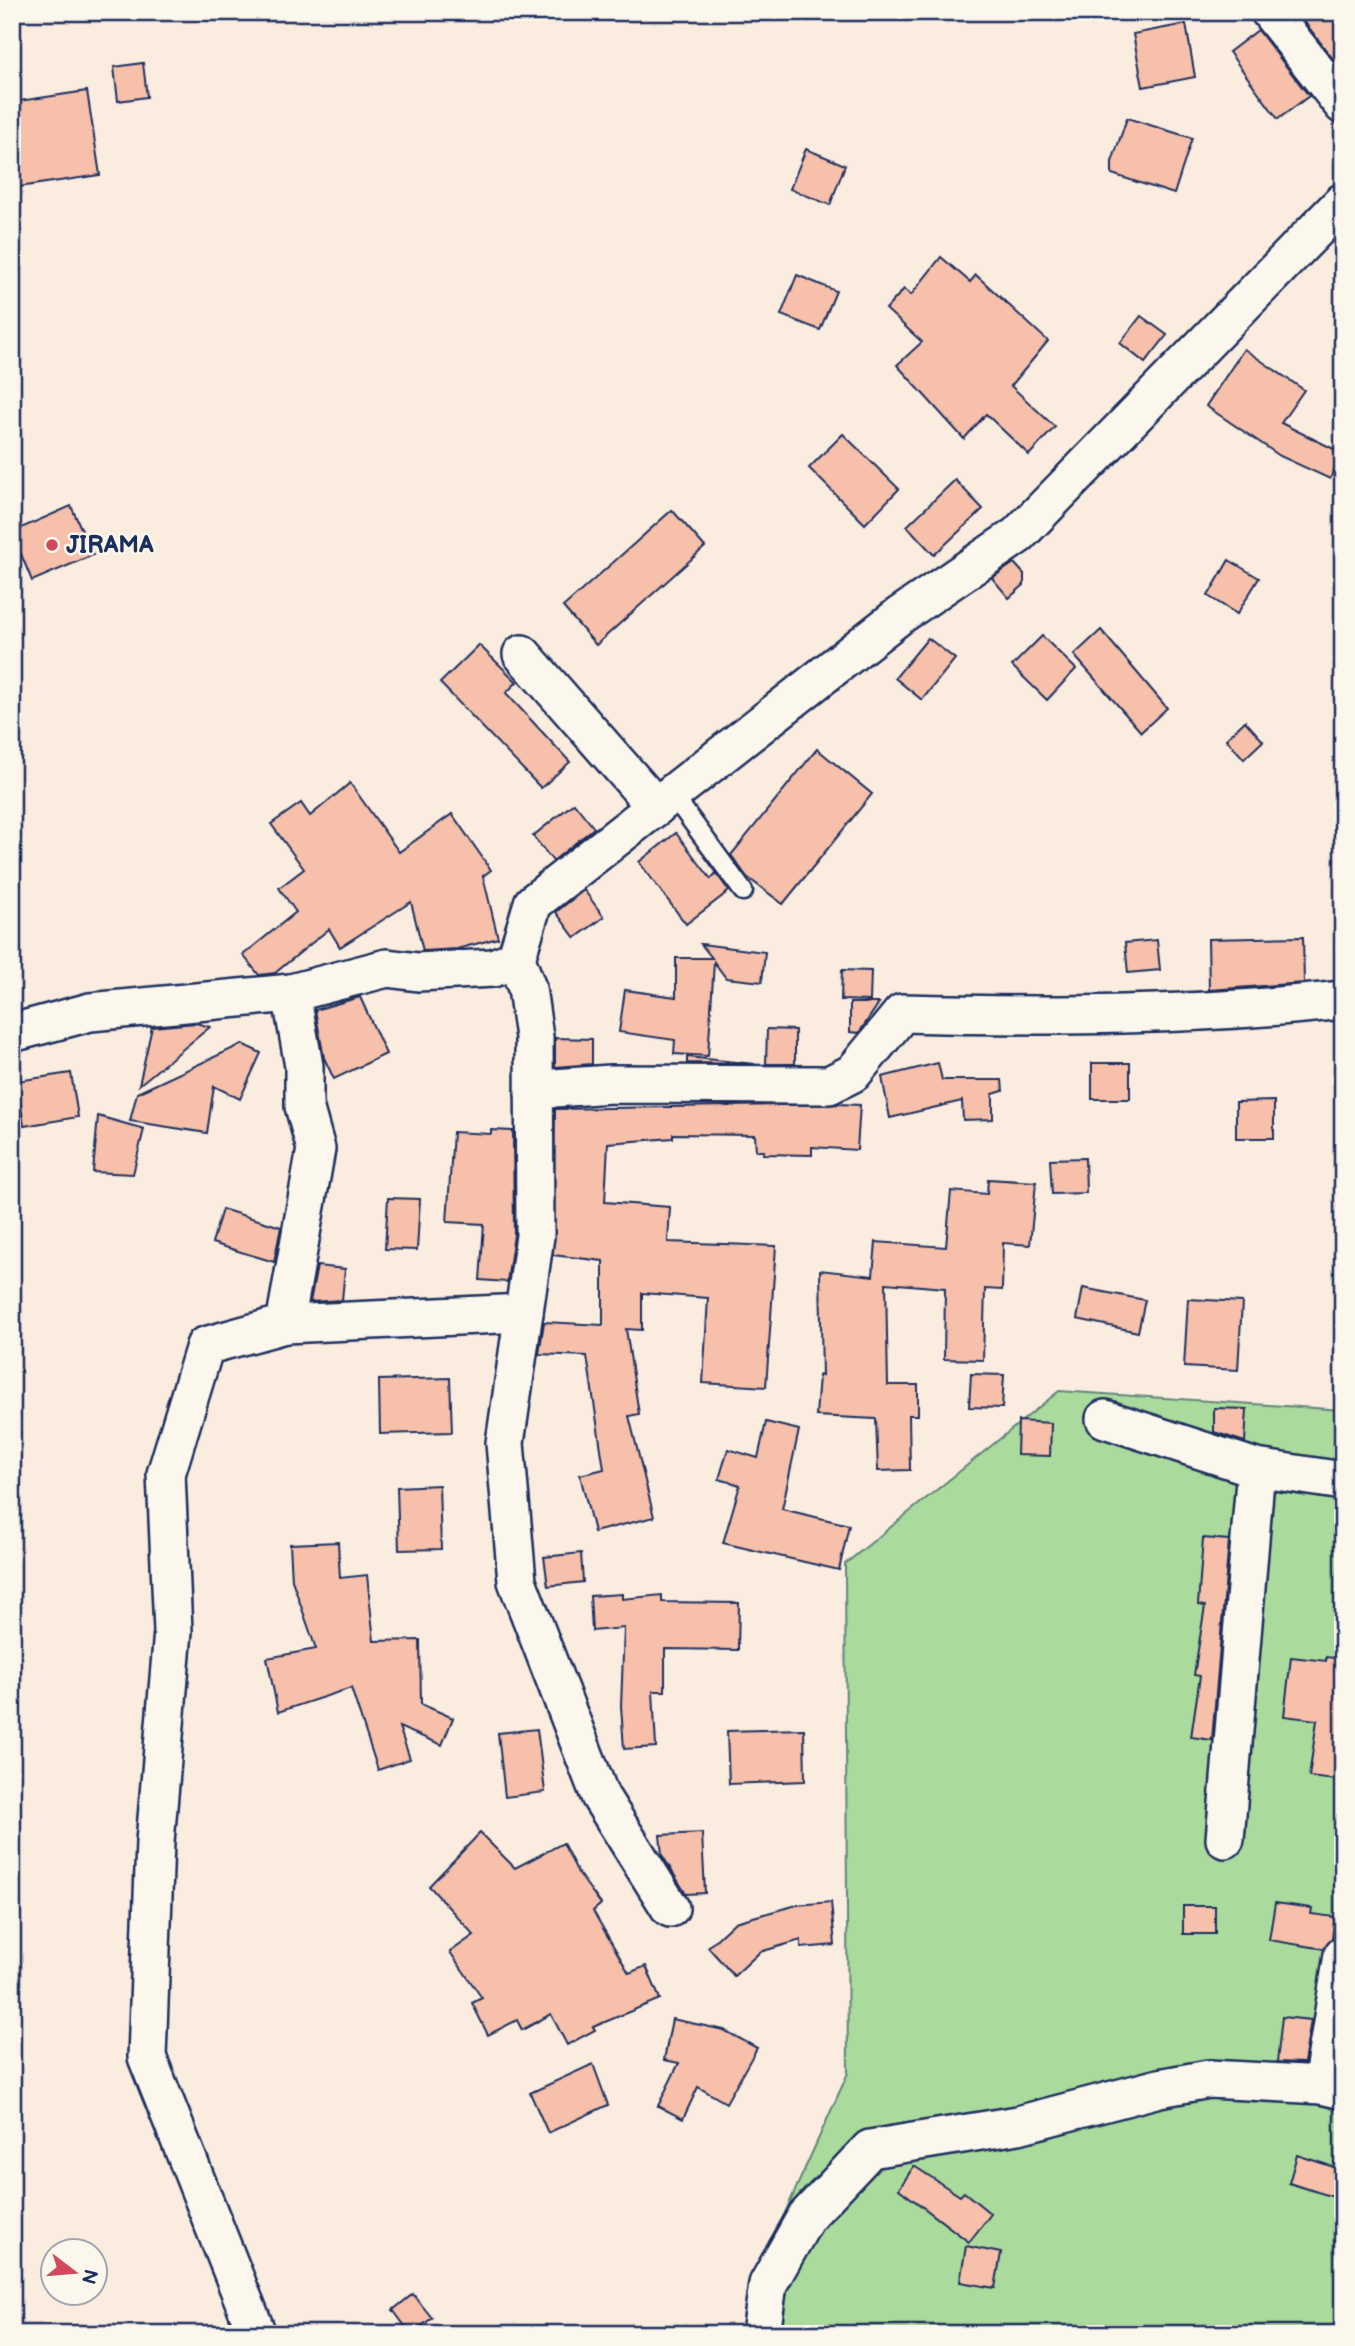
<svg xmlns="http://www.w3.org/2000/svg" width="1355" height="2346" font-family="'Balsamiq Sans',sans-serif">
<rect width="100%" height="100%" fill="#faecdf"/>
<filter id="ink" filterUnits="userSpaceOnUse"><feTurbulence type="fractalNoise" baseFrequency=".0143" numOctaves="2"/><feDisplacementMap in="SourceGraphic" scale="14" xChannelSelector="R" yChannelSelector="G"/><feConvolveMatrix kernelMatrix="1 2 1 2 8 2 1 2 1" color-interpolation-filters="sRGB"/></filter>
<g filter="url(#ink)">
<path fill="#aadb9c" stroke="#62857d" stroke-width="2" d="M 1059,1391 L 1343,1410 L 1343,2334 L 745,2334 L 753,2284 L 848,2073 L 845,1564 Z"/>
<g fill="#f6c0aa" stroke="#1b2f5e" stroke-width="2">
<path d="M 1304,12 L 1343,12 L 1341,69 L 1300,16 Z"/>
<path d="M 1186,24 L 1195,77 L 1143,87 L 1133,34 Z"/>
<path d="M 1258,30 L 1309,96 L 1278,119 L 1229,52 Z"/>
<path d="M 143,63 L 147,97 L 118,101 L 114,67 Z"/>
<path d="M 87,91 L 100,175 L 12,188 L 12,102 Z"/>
<path d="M 1127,118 L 1192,138 L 1174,194 L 1112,174 L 1112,162 Z"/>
<path d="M 806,149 L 845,165 L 830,205 L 790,189 Z"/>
<path d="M 941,257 L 970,282 L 976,275 L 1048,341 L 1011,386 L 1055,427 L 1029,455 L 986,414 L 964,439 L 897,365 L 922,342 L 886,309 L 904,289 L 911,295 Z"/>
<path d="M 797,275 L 836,291 L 820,330 L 781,315 Z"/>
<path d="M 1141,316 L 1167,335 L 1145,363 L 1120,343 Z"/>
<path d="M 1244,349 L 1304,390 L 1281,423 L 1342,453 L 1330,479 L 1280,456 L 1206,406 Z"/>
<path d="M 843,434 L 899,489 L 865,524 L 809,468 Z"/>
<path d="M 955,480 L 983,509 L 934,555 L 907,526 Z"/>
<path d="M 71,506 L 93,555 L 32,581 L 12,532 Z"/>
<path d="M 672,510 L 705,547 L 596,645 L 563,607 Z"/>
<path d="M 1229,560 L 1259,578 L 1237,614 L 1208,596 Z"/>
<path d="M 1014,563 L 1024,574 L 1024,585 L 1009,598 L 992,578 Z"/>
<path d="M 1101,630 L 1167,708 L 1141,732 L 1074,655 Z"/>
<path d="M 1042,636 L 1076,669 L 1047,700 L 1012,666 Z"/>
<path d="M 928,638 L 955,659 L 922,700 L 895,678 Z"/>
<path d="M 479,645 L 517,682 L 506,693 L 570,762 L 541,788 L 440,683 Z"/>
<path d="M 1245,721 L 1263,741 L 1244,759 L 1226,739 Z"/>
<path d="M 817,749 L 872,794 L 783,904 L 747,877 L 731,855 Z"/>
<path d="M 350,783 L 399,852 L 452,814 L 491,870 L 483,876 L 498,938 L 457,949 L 423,951 L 411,902 L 340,947 L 329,929 L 275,973 L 259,975 L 243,955 L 296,912 L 279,888 L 304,869 L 271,824 L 301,803 L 310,816 Z"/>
<path d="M 574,803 L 594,828 L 553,861 L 533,836 Z"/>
<path d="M 676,833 L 711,879 L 716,873 L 729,891 L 686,924 L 639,862 Z"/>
<path d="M 584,890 L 604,917 L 575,938 L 556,912 Z"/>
<path d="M 1303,937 L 1304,983 L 1209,990 L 1208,939 Z"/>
<path d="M 1157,940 L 1160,970 L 1128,973 L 1125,943 Z"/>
<path d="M 701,944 L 765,952 L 762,982 L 726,978 L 714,962 L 708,1056 L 674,1054 L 675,1040 L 619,1032 L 625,990 L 676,997 L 676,958 L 712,958 Z"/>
<path d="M 842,970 L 871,971 L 870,1001 L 841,1000 Z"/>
<path d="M 360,997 L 386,1054 L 334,1079 L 324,1058 L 315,1010 Z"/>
<path d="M 850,1003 L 879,1003 L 859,1033 L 850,1032 Z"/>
<path d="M 196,1023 L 210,1027 L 139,1085 L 152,1027 Z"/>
<path d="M 767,1029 L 795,1030 L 795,1064 L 766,1064 Z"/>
<path d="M 555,1038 L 592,1039 L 592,1064 L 555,1067 Z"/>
<path d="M 242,1044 L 261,1053 L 240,1099 L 214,1086 L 207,1133 L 130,1121 L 137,1093 Z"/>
<path d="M 687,1057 L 755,1064 L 687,1063 Z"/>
<path d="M 938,1063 L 942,1080 L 1002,1080 L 1003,1091 L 993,1094 L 993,1119 L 963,1120 L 962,1101 L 890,1118 L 882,1077 Z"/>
<rect x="1092" y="1063" width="38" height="36"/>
<path d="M 71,1073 L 78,1117 L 24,1126 L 17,1081 Z"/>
<path d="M 1274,1101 L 1274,1138 L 1236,1138 L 1236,1102 Z"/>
<path d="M 838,1104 L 860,1105 L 857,1150 L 812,1147 L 812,1155 L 763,1154 L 764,1151 L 756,1151 L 755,1135 L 673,1134 L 673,1138 L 608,1143 L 605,1202 L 670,1207 L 668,1242 L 776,1246 L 766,1387 L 703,1383 L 708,1298 L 642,1293 L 642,1330 L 626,1329 L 639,1414 L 629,1416 L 654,1517 L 594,1532 L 580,1475 L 604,1469 L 587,1356 L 539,1354 L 544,1322 L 603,1325 L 603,1261 L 553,1255 L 555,1109 Z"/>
<path d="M 98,1116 L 144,1129 L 133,1174 L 93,1172 Z"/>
<path d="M 491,1130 L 513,1131 L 514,1235 L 507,1282 L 480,1280 L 484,1224 L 447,1222 L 453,1132 L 491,1134 Z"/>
<path d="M 1085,1158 L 1086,1193 L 1052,1194 L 1050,1159 Z"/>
<path d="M 988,1179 L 1036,1182 L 1030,1245 L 1003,1243 L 1002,1290 L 985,1289 L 983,1360 L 944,1359 L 945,1288 L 886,1283 L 888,1385 L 918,1385 L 918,1415 L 909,1415 L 910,1470 L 878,1471 L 876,1419 L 816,1416 L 819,1375 L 822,1376 L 820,1270 L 873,1276 L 876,1242 L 946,1247 L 951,1191 L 987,1194 Z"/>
<path d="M 388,1198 L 420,1199 L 417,1250 L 385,1249 Z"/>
<path d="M 222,1209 L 281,1227 L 274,1262 L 212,1243 Z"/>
<path d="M 317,1266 L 345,1269 L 342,1300 L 310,1302 Z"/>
<path d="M 1083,1288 L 1145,1300 L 1138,1332 L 1077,1319 Z"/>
<path d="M 1188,1299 L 1242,1302 L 1238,1370 L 1184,1367 Z"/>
<path d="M 971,1374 L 1004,1375 L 1002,1408 L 969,1407 Z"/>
<path d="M 450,1378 L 452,1432 L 380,1434 L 379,1380 Z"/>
<path d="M 1214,1408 L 1247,1409 L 1245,1442 L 1214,1432 Z"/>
<path d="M 1018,1421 L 1051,1423 L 1050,1456 L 1017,1455 Z"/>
<path d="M 766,1422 L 799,1430 L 782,1509 L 849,1525 L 839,1570 L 723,1543 L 740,1485 L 719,1479 L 728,1449 L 758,1458 Z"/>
<path d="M 439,1485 L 441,1549 L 399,1550 L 397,1487 Z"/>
<path d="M 1203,1538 L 1229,1540 L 1212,1740 L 1191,1737 L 1200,1676 L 1194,1675 L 1205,1606 L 1198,1605 Z"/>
<path d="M 338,1542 L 340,1578 L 367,1575 L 374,1641 L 420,1640 L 421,1704 L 453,1718 L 442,1745 L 399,1727 L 410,1759 L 378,1770 L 351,1688 L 278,1712 L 267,1658 L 316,1649 L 292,1580 L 290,1544 Z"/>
<path d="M 581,1553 L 583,1582 L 548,1586 L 544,1557 Z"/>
<path d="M 622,1594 L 622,1599 L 662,1595 L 662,1602 L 739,1603 L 738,1650 L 665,1649 L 665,1691 L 653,1691 L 656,1747 L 624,1749 L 621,1706 L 624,1628 L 592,1631 L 590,1596 Z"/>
<path d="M 1291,1657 L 1326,1661 L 1326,1657 L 1343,1659 L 1343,1781 L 1309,1777 L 1317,1720 L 1284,1716 Z"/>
<path d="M 537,1729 L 545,1792 L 505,1797 L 498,1733 Z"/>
<path d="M 804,1729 L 805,1781 L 729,1784 L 727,1731 Z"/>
<path d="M 480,1833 L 515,1868 L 563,1843 L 578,1873 L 601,1904 L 593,1911 L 629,1973 L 646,1966 L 660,1999 L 593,2027 L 595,2030 L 567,2045 L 551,2014 L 522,2030 L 517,2020 L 488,2035 L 472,2003 L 482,1998 L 450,1952 L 474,1935 L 429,1886 Z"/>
<path d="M 702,1833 L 705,1893 L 686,1894 L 662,1855 L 660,1835 Z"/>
<path d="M 831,1902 L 835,1945 L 801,1948 L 801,1940 L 760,1952 L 734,1976 L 708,1947 L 735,1922 L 797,1905 Z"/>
<path d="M 1275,1903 L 1312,1908 L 1311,1914 L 1335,1917 L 1332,1938 L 1324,1949 L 1269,1940 Z"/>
<rect x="1183" y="1906" width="32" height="28"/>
<path d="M 1282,2017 L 1311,2020 L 1304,2063 L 1277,2062 Z"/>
<path d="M 672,2019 L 724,2030 L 757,2048 L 726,2103 L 698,2087 L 683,2119 L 658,2106 L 679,2063 L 664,2060 Z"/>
<path d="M 593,2064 L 608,2105 L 548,2133 L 530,2093 Z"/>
<path d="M 1297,2155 L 1343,2170 L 1343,2200 L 1289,2183 Z"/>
<path d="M 914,2166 L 960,2196 L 964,2192 L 991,2214 L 969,2242 L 899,2189 Z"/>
<path d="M 966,2246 L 1001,2253 L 995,2288 L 960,2282 Z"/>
<path d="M 413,2294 L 432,2318 L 411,2334 L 393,2310 Z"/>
</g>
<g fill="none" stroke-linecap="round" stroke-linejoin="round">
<defs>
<path id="lane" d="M 672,794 L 743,891"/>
<g id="street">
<path d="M 1270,12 L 1343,105"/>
<path d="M 522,654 L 656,807"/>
<path d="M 516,959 L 527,988 L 534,1037 L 535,1236 L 505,1443 L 517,1581 L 600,1796 L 670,1908"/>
<path d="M 12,1033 L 90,1012 L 291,993 L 387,968 L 418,972 L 493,968 L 516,959 L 533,903 L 899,616 L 1018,535 L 1343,202"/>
<path d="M 534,1093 L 554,1088 L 611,1084 L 829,1085 L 853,1073 L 902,1013 C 1049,1017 1196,1016 1343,1000"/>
<path d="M 285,1324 L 524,1313"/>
<path d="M 1105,1419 L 1256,1468 L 1343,1481"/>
<path d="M 1225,1839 L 1256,1468"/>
<path d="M 1343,1955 L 1322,2085 L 1343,2090"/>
<path d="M 257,2334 L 147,2057 L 155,1842 L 173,1631 L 166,1474 L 205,1346 L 285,1324 L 316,1149 L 304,1106 L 304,1066 L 291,993"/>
<path d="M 761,2334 L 768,2284 L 806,2217 L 870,2149 L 1018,2125 L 1159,2088 L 1209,2079 L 1322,2085"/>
</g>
</defs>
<use href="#lane" stroke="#1b2f5e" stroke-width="23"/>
<use href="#street" stroke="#1b2f5e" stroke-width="42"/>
<use href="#lane" stroke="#fbf7ec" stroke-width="18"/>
<use href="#street" stroke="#fbf7ec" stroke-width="37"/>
</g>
</g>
<circle fill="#d1495b" stroke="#fbf7ec" stroke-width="2.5" cx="52" cy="545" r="7"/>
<g text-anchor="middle" stroke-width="5" stroke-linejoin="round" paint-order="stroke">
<g font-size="24" font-weight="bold" fill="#1b2f5e" stroke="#fbf7ec" text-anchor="start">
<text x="66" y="553">JIRAMA</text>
</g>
</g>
<rect width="1355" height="2346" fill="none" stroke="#fbf7ec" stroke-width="42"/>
<rect x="21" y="21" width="1313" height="2304" fill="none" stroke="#1b2f5e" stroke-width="2.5" filter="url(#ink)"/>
<g transform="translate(74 2272) rotate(106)"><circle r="33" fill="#fbf7ec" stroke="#a1a7b3" stroke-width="2"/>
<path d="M0-5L12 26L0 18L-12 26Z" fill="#d1495b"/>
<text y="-10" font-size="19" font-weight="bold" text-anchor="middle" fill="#1b2f5e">N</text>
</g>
</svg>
